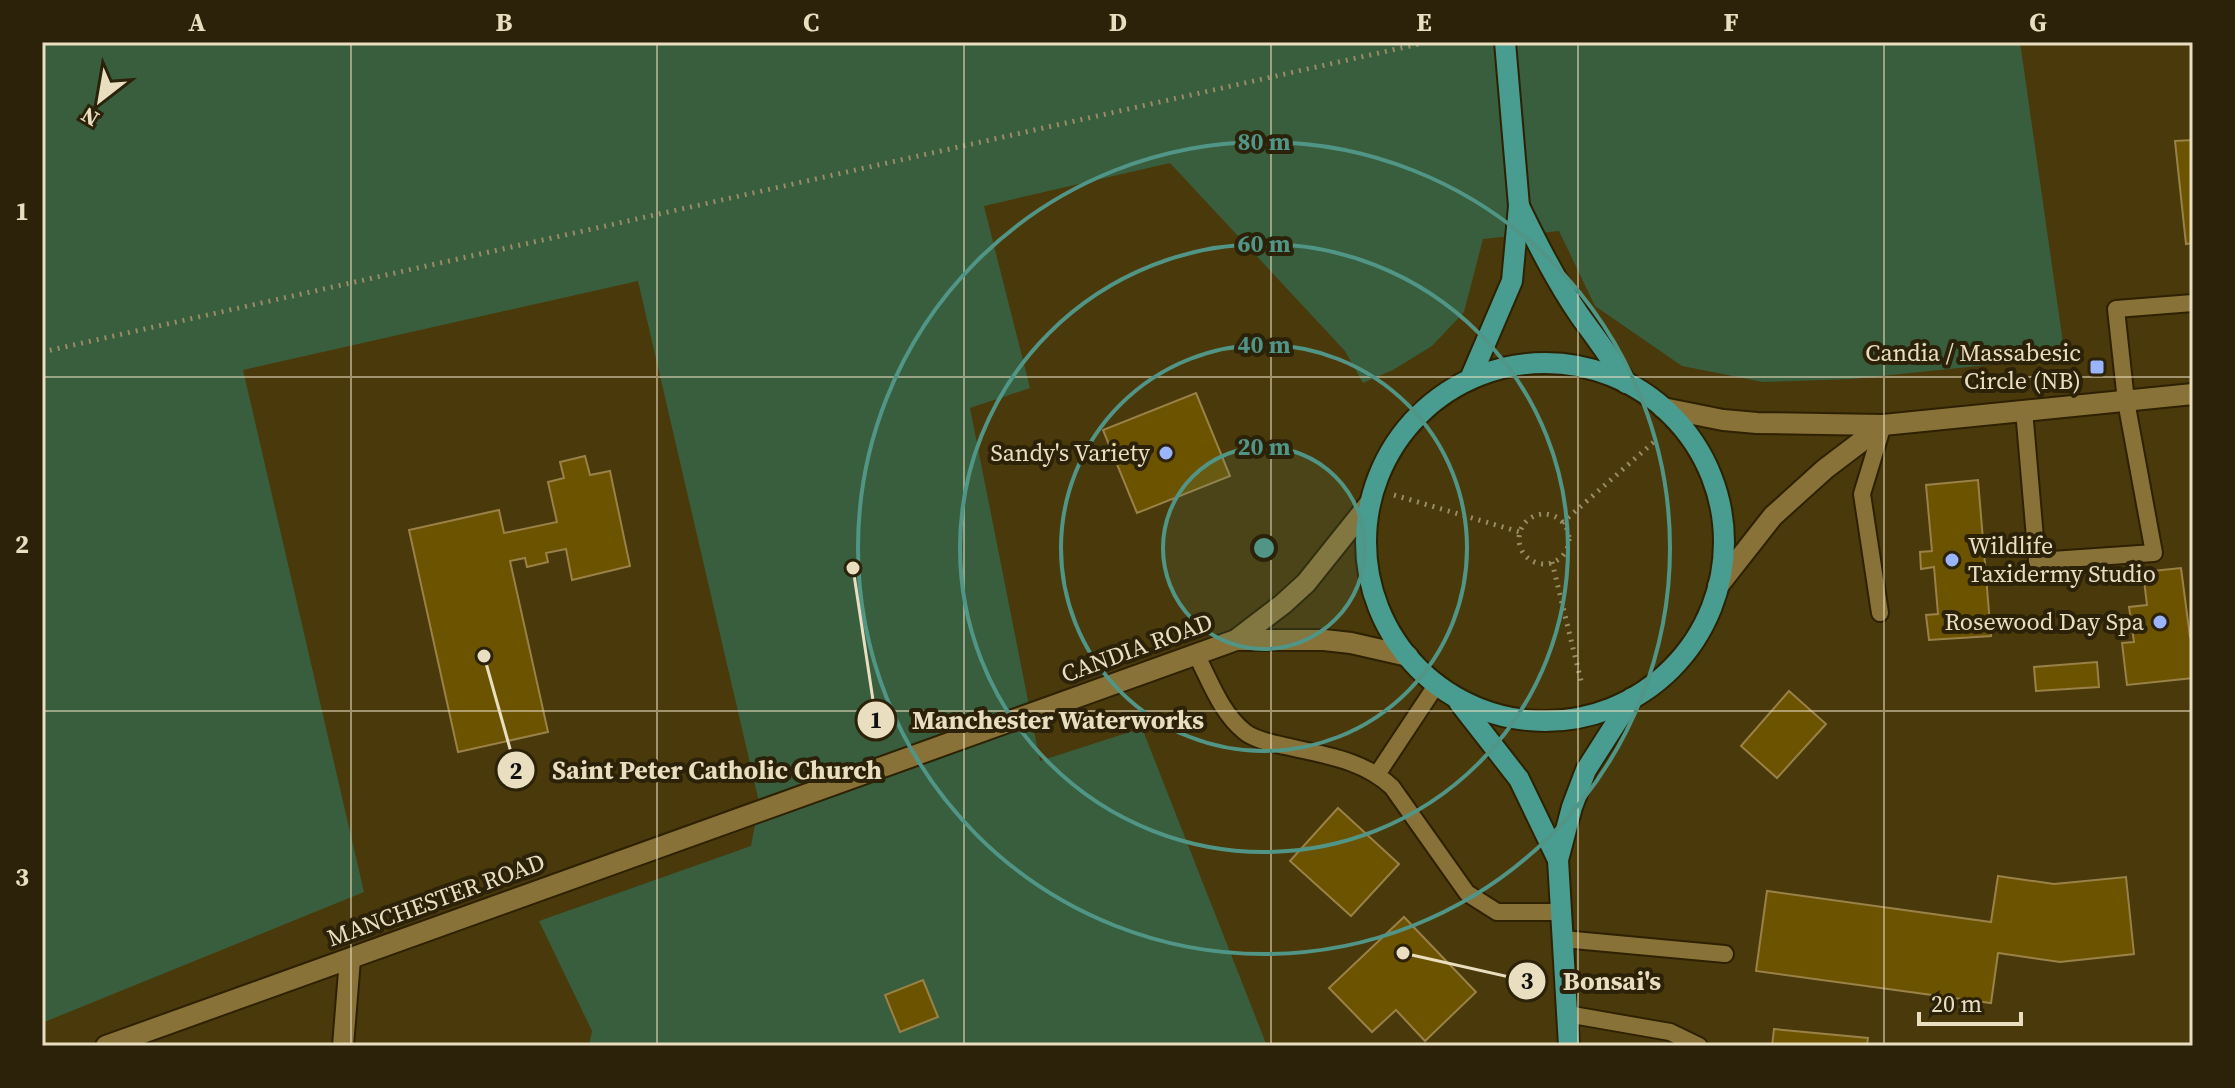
<svg xmlns="http://www.w3.org/2000/svg" width="2235" height="1088" font-family="'Source Serif 4',serif">
<rect width="100%" height="100%" fill="#4a390a"/>
<path fill="#385e3d" d="M 42,42 L 2020,42 L 2065,357 L 1852,379 L 1763,382 L 1682,366 L 1595,306 L 1559,231 L 1483,239 L 1464,312 L 1432,346 L 1393,370 L 1363,383 L 1345,351 L 1170,163 L 984,206 L 1030,388 L 970,408 L 1040,761 L 1142,728 L 1267,1046 L 589,1046 L 592,1031 L 539,921 L 751,846 L 759,802 L 638,281 L 243,370 L 364,892 L 42,1023 Z"/>
<g fill="#6c5300" stroke="#998147" stroke-width="2">
<path d="M 2193,140 L 2193,243 L 2186,244 L 2175,141 Z"/>
<path d="M 1196,393 L 1230,476 L 1137,513 L 1103,430 Z"/>
<path d="M 585,456 L 590,475 L 610,471 L 630,566 L 572,580 L 566,549 L 546,553 L 548,562 L 527,567 L 525,558 L 510,561 L 548,732 L 458,752 L 409,530 L 499,510 L 504,533 L 557,522 L 548,482 L 564,478 L 560,462 Z"/>
<path d="M 1978,480 L 1991,636 L 1929,640 L 1926,615 L 1938,614 L 1934,567 L 1921,569 L 1920,552 L 1932,551 L 1926,485 Z"/>
<path d="M 2181,568 L 2190,637 L 2193,637 L 2193,678 L 2127,685 L 2122,643 L 2134,642 L 2129,607 L 2147,605 L 2143,572 Z"/>
<path d="M 2097,662 L 2099,687 L 2036,691 L 2034,667 Z"/>
<path d="M 1789,691 L 1826,724 L 1777,778 L 1741,746 Z"/>
<path d="M 1338,808 L 1399,864 L 1351,916 L 1290,861 Z"/>
<path d="M 1998,876 L 2054,884 L 2126,877 L 2134,954 L 2060,962 L 1998,953 L 1991,1003 L 1756,971 L 1767,891 L 1991,922 Z"/>
<path d="M 1404,917 L 1476,992 L 1425,1041 L 1396,1010 L 1372,1032 L 1329,988 Z"/>
<path d="M 923,980 L 938,1017 L 900,1032 L 885,995 Z"/>
<path d="M 1774,1029 L 1868,1038 L 1867,1046 L 1772,1046 Z"/>
</g>
<g fill="none" stroke-linecap="round" stroke-linejoin="round">
<defs>
<g id="service">
<path d="M 2024,410 L 2037,561 L 2154,553 L 2126,401 L 2116,309 L 2193,303"/>
<path d="M 1880,613 L 1862,494 L 1883,425"/>
<path d="M 1196,654 C 1210,681 1221,713 1245,732 C 1255,740 1272,743 1285,746 C 1323,755 1362,759 1392,787 L 1467,893 L 1497,912 L 1561,912"/>
<path d="M 1378,773 L 1437,684"/>
<path d="M 1563,939 L 1725,954"/>
<path d="M 1567,1014 L 1670,1032 L 1699,1046"/>
</g>
<path id="minor" d="M 343,1046 L 350,959"/>
<g id="secondary">
<path d="M 1663,408 L 1723,420 L 1757,423 L 1883,425 L 2193,394"/>
<path d="M 1718,586 L 1773,516 L 1825,469 L 1883,425"/>
<path d="M 1236,640 L 1324,640 L 1351,643 L 1408,656"/>
<path d="M 106,1046 L 1236,640 L 1283,604 L 1306,583 L 1370,503"/>
</g>
<g id="primary">
<path d="M 1519,206 C 1537,243 1556,281 1580,316 C 1596,338 1612,359 1626,383"/>
<circle cx="1545" cy="542" r="179"/>
<path d="M 1470,379 L 1512,281 L 1519,206 L 1505,42"/>
<path d="M 1459,702 L 1519,779 L 1558,860"/>
<path d="M 1569,1046 L 1558,860 L 1572,807 L 1586,770 L 1632,698"/>
</g>
</defs>
<use href="#service" stroke="#2d2102" stroke-width="20"/>
<use href="#minor" stroke="#2d2102" stroke-width="24"/>
<use href="#secondary" stroke="#2d2102" stroke-width="24"/>
<use href="#primary" stroke="#2d2102" stroke-width="24"/>
<g stroke="#998b65" stroke-width="5" stroke-dasharray="2 6" stroke-linecap="butt">
<path d="M 42,352 L 1428,42"/>
<path d="M 1394,495 L 1520,532"/>
<circle cx="1544" cy="539" r="25"/>
<path d="M 1562,523 L 1656,440"/>
<path d="M 1552,562 L 1582,685"/>
</g>
<use href="#service" stroke="#897238" stroke-width="16"/>
<use href="#minor" stroke="#897238" stroke-width="20"/>
<use href="#secondary" stroke="#897238" stroke-width="20"/>
<use href="#primary" stroke="#489d90" stroke-width="20"/>
</g>
<path fill="none" stroke="#eadec1" stroke-width="2" stroke-opacity="0.55" d="M 351,42 L 351,1046M 657,42 L 657,1046M 964,42 L 964,1046M 1271,42 L 1271,1046M 1578,42 L 1578,1046M 1884,42 L 1884,1046M 42,377 L 2193,377M 42,711 L 2193,711"/>
<circle cx="1264" cy="548" r="101" fill="#519587" fill-opacity=".12"/>
<g fill="none" stroke="#519587" stroke-width="4">
<circle cx="1264" cy="548" r="101"/>
<circle cx="1264" cy="548" r="203"/>
<circle cx="1264" cy="548" r="304"/>
<circle cx="1264" cy="548" r="406"/>
</g>
<g fill="#9ab5fd" stroke="#2b2209" stroke-width="3">
<rect x="2089" y="359" width="16" height="16" rx="4"/>
<circle cx="1166" cy="453" r="8"/>
<circle cx="1952" cy="560" r="8"/>
<circle cx="2160" cy="622" r="8"/>
</g>
<g text-anchor="middle" stroke-width="8" stroke-linejoin="round" paint-order="stroke">
<g font-size="24" fill="#eadec1" stroke="#2b2209" text-anchor="end">
<text x="2081" y="361">Candia / Massabesic<tspan x="2081" dy="28">Circle (NB)</tspan></text>
<text x="1150" y="461">Sandy's Variety</text>
<text x="1968" y="554" text-anchor="start">Wildlife<tspan x="1968" dy="28">Taxidermy Studio</tspan></text>
<text x="2144" y="630">Rosewood Day Spa</text>
</g>
<g font-size="24" fill="#eadec1" stroke="#2b2209">
<text transform="translate(1137 648) rotate(-20)" y="8">CANDIA ROAD</text>
<text transform="translate(436 900) rotate(-20)" y="8">MANCHESTER ROAD</text>
</g>
</g>
<circle cx="1264" cy="548" r="12" fill="#519587" stroke="#2b2209" stroke-width="4"/>
<g font-size="24" text-anchor="middle" font-weight="bold" fill="#519587" stroke="#2b2209" stroke-width="8" stroke-linejoin="round" paint-order="stroke">
<text x="1264" y="150">80 m</text>
<text x="1264" y="252">60 m</text>
<text x="1264" y="353">40 m</text>
<text x="1264" y="455">20 m</text>
</g>
<path fill="none" stroke="#eadec1" stroke-width="3" d="M853 568L876 720M484 656L516 770M1403 953L1527 981"/>
<g fill="#eadec1" stroke="#2b2209" stroke-width="3">
<circle cx="853" cy="568" r="8"/>
<circle cx="484" cy="656" r="8"/>
<circle cx="1403" cy="953" r="8"/>
<circle cx="876" cy="720" r="20"/>
<circle cx="516" cy="770" r="20"/>
<circle cx="1527" cy="981" r="20"/>
</g>
<g font-size="24" text-anchor="middle" font-weight="bold" fill="#111">
<text x="876" y="728">1</text>
<text x="516" y="779">2</text>
<text x="1527" y="989">3</text>
</g>
<g font-size="26" text-anchor="middle" font-weight="bold" fill="#eadec1" stroke="#2b2209" stroke-width="8" stroke-linejoin="round" paint-order="stroke">
<text x="1058" y="729">Manchester Waterworks</text>
<text x="717" y="779">Saint Peter Catholic Church</text>
<text x="1612" y="990">Bonsai's</text>
</g>
<rect width="2235" height="1088" fill="none" stroke="#2b2209" stroke-width="88"/>
<g transform="translate(100 100) rotate(211)" stroke="#2b2209" stroke-width="6" paint-order="stroke">
<path d="M0-6L14 30L0 20L-14 30Z" fill="#eadec1"/>
<text y="-12" font-size="22" font-weight="bold" text-anchor="middle" fill="#eadec1">N</text>
</g>
<path d="M1919 1012v12h102v-12" fill="none" stroke="#eadec1" stroke-width="4"/>
<text x="1931" y="1012" font-size="24" fill="#eadec1" stroke="#2b2209" stroke-width="6" paint-order="stroke">20 m</text>
<rect x="44" y="44" width="2147" height="1000" fill="none" stroke="#eadec1" stroke-width="3"/>
<g font-size="26" text-anchor="middle" font-weight="bold" fill="#eadec1">
<text x="197" y="31">A</text>
<text x="504" y="31">B</text>
<text x="811" y="31">C</text>
<text x="1118" y="31">D</text>
<text x="1424" y="31">E</text>
<text x="1731" y="31">F</text>
<text x="2038" y="31">G</text>
<text x="22" y="220">1</text>
<text x="22" y="553">2</text>
<text x="22" y="886">3</text>
</g>
</svg>
